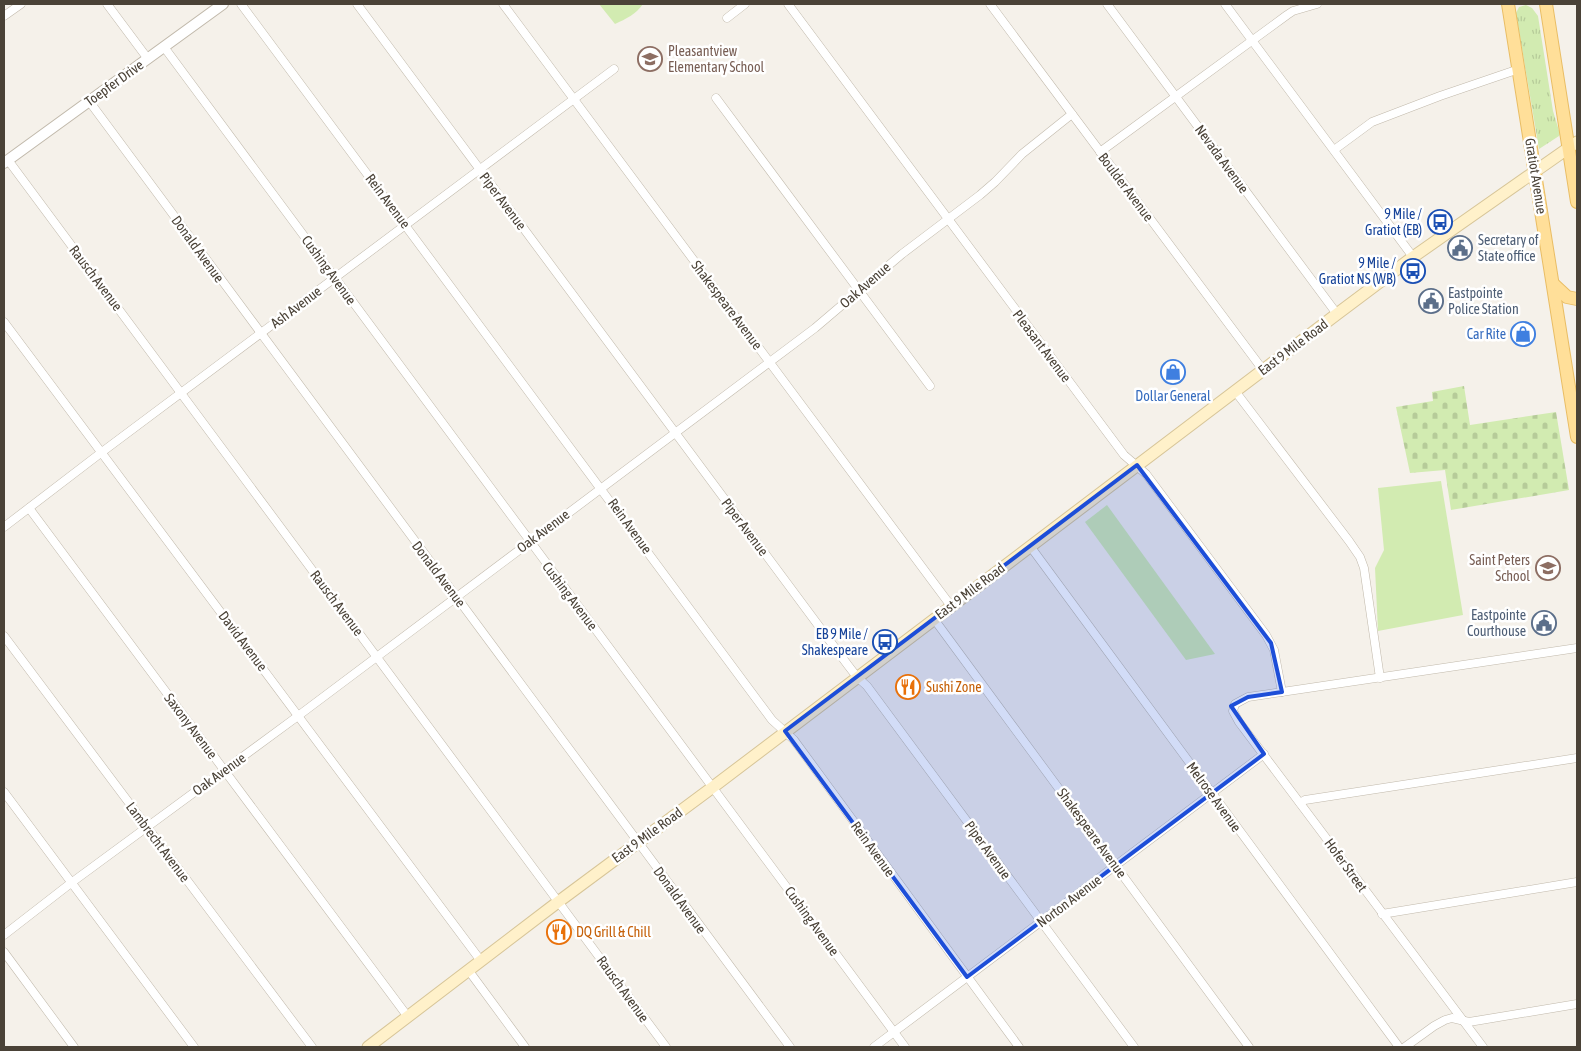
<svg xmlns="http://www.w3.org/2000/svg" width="1581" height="1051" font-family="'Asap Condensed',sans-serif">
<defs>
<pattern id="grass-tufts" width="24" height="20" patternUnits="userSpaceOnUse" patternTransform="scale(1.25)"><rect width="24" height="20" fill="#d2ebb1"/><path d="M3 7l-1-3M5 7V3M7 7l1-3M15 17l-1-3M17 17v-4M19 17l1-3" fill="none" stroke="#b6cb99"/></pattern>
<pattern id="cemetery-stones" width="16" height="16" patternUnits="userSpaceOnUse" patternTransform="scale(1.25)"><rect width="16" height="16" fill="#d2ebb1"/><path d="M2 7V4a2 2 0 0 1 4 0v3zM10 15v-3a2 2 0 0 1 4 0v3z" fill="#b6cb99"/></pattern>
</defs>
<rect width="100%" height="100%" fill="#f5f1ea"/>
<path fill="url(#grass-tufts)" d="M 1526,5 L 1532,8 L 1538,16 L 1553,111 L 1560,134 L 1559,136 L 1539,149 L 1516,13 L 1519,7 Z"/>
<path fill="url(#cemetery-stones)" d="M 1464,386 L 1470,425 L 1556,412 L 1569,490 L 1451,510 L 1445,470 L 1410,473 L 1396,407 L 1433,401 L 1432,392 Z"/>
<g fill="#d2ebb1">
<path d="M 599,4 L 643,4 C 636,14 626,19 615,24 Z"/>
<path d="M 1441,481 L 1463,615 L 1378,631 L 1375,568 L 1384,550 L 1378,488 Z"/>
<path d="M 1107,505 L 1215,654 L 1186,660 L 1085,522 Z"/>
</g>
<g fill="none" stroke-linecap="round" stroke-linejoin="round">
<defs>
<g id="minor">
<path d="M 107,4 L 148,59"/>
<path d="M 241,4 L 772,720 L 794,740 L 1019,1047"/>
<path d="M 357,4 L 847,664 L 857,677 L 867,686 L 1134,1047"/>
<path d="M 503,4 L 951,606"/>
<path d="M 788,4 L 1124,455 L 1146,474 L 1266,635 L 1274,650 L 1282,692"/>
<path d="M 990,4 L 1263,370"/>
<path d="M 1107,4 L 1337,314"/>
<path d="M 1225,4 L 1413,257"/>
<path d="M 4,16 L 21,4"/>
<path d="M 727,18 L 745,4"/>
<path d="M 164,47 L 905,1047"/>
<path d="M 716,98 L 930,386"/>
<path d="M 89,101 L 790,1047"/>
<path d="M 1334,150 L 1372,122 L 1440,96 L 1519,69"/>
<path d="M 1100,152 L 1287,15 L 1293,11 L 1317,4"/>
<path d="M 8,160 L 666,1047"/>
<path d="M 4,322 L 481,961"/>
<path d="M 1235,391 L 1349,541 L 1360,557 L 1364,568 L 1380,678"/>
<path d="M 29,508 L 408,1017"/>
<path d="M 4,527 L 102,452 L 614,69"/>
<path d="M 1030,546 L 1399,1047"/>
<path d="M 934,619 L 1249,1047"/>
<path d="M 4,636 L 312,1047"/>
<path d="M 4,792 L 194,1047"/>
<path d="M 1300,803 L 1305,800 L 1577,758"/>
<path d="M 1382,914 L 1577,882"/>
<path d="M 4,935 L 71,883 L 298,716 L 815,328 L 902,254 L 980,195 L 995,182 L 1022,154 L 1072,114"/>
<path d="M 4,952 L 74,1047"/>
<path d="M 469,971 L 525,1047"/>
<path d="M 874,1047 L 1264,754"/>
<path d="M 1405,1047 L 1434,1026 L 1445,1020 L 1452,1018 L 1469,1022 L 1577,1004"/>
<path d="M 1483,1047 L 1239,722 L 1233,711 L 1235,704 L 1248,697 L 1577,648"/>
</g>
<path id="tertiary" d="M 4,163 L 223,4"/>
<path id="secondary" d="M 368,1047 L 558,902 L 713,787 L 1337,314 L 1413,257 L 1577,142"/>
<g id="primary">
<path d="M 1508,4 L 1577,437"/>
<path d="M 1546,4 L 1577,202"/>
<path d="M 1553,284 L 1567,297 L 1577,299"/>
</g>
</defs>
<use href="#minor" stroke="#c1b9ab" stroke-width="9"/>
<use href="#tertiary" stroke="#c1b9ab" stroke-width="12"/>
<use href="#secondary" stroke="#d7c598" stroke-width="13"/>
<use href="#primary" stroke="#e9bd64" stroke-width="14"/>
<use href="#minor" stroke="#fff" stroke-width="8"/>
<use href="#tertiary" stroke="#fff" stroke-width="10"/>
<use href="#secondary" stroke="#fff1ca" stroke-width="11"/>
<use href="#primary" stroke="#ffdf99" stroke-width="12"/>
</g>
<path fill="#1d4ed8" fill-opacity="0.2" stroke="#1d4ed8" stroke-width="4" stroke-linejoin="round" d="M 1137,465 L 1271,643 L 1282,692 L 1248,697 L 1231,706 L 1264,754 L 967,977 L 785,731 Z"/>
<defs>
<symbol id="school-ring" viewBox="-11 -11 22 22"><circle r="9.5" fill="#fff" stroke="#8d6e63" stroke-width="1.5"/><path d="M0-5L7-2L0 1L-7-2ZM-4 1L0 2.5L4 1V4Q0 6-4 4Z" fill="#8d6e63"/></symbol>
<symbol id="bus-ring" viewBox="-11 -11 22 22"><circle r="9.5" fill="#fff" stroke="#1a4fb4" stroke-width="1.5"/><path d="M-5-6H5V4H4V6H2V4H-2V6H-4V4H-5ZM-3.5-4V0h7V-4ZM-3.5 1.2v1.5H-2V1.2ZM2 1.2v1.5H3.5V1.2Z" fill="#1a4fb4"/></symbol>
<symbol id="civic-ring" viewBox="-11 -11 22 22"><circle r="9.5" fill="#fff" stroke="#5c6f8a" stroke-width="1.5"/><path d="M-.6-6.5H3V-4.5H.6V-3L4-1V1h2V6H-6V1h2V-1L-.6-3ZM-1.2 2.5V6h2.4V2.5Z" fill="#5c6f8a"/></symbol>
<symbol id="shop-ring" viewBox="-11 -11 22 22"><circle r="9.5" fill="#fff" stroke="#3f7fe0" stroke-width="1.5"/><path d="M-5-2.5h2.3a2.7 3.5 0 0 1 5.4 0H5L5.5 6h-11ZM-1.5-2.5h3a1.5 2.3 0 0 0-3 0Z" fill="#3f7fe0"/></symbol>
<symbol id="restaurant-ring" viewBox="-11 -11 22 22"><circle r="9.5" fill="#fff" stroke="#e8710a" stroke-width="1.5"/><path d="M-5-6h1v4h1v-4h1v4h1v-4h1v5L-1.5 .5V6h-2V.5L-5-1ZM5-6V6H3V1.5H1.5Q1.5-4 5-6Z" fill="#e8710a"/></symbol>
</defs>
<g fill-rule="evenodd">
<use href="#school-ring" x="636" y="45" width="28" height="28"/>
<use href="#bus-ring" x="1426" y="208" width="28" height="28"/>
<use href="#civic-ring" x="1446" y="234" width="28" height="28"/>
<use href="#bus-ring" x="1399" y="257" width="28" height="28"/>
<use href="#civic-ring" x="1417" y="287" width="28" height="28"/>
<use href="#shop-ring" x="1509" y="320" width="28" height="28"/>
<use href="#shop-ring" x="1159" y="358" width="28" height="28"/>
<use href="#school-ring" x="1534" y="554" width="28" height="28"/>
<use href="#civic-ring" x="1530" y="609" width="28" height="28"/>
<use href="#bus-ring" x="871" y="628" width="28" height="28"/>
<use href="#restaurant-ring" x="894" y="673" width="28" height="28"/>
<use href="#restaurant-ring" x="545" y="918" width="28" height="28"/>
</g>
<g text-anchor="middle" stroke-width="5" stroke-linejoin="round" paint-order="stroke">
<g font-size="14" fill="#785e54" stroke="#fff" text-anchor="start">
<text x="668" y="56">Pleasantview<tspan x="668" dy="16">Elementary School</tspan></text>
<text x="1530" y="565" text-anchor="end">Saint Peters<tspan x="1530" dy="16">School</tspan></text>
</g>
<g font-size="14" fill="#4a4237" stroke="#fff">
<text transform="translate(114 83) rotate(-36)" y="5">Toepfer Drive</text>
<text transform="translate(1222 159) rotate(54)" y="5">Nevada Avenue</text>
<text transform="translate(1536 176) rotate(81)" y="5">Gratiot Avenue</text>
<text transform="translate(1126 187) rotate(53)" y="5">Boulder Avenue</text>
<text transform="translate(388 201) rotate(53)" y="5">Rein Avenue</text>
<text transform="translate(503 201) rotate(53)" y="5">Piper Avenue</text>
<text transform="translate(198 249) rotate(54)" y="5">Donald Avenue</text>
<text transform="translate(329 270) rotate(54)" y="5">Cushing Avenue</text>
<text transform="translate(96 278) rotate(53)" y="5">Rausch Avenue</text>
<text transform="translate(865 285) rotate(-41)" y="5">Oak Avenue</text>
<text transform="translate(727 305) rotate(53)" y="5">Shakespeare Avenue</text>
<text transform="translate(296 307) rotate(-37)" y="5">Ash Avenue</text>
<text transform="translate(1042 346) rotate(53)" y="5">Pleasant Avenue</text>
<text transform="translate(1293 347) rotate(-37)" y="5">East 9 Mile Road</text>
<text transform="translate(630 526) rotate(54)" y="5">Rein Avenue</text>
<text transform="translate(745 527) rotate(53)" y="5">Piper Avenue</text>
<text transform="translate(543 531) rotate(-37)" y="5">Oak Avenue</text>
<text transform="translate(439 574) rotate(53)" y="5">Donald Avenue</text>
<text transform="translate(970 591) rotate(-37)" y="5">East 9 Mile Road</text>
<text transform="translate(570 596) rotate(53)" y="5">Cushing Avenue</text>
<text transform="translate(337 603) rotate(53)" y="5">Rausch Avenue</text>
<text transform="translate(243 641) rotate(53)" y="5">David Avenue</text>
<text transform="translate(191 726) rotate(53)" y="5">Saxony Avenue</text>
<text transform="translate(219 774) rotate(-36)" y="5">Oak Avenue</text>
<text transform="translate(1214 797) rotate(54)" y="5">Melrose Avenue</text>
<text transform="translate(1092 833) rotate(54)" y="5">Shakespeare Avenue</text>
<text transform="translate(647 835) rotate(-36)" y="5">East 9 Mile Road</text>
<text transform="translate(158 842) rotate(53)" y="5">Lambrecht Avenue</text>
<text transform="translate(873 849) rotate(54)" y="5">Rein Avenue</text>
<text transform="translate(988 850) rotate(54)" y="5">Piper Avenue</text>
<text transform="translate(1346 865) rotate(54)" y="5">Hofer Street</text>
<text transform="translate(680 900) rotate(54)" y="5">Donald Avenue</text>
<text transform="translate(1069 901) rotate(-37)" y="5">Norton Avenue</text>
<text transform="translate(812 921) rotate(54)" y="5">Cushing Avenue</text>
<text transform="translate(623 989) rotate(54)" y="5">Rausch Avenue</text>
</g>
<g font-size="14" fill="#164399" stroke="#fff" text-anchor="end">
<text x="1422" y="219">9 Mile /<tspan x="1422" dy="16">Gratiot (EB)</tspan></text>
<text x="1396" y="268">9 Mile /<tspan x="1396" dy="16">Gratiot NS (WB)</tspan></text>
<text x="868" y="639">EB 9 Mile /<tspan x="868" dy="16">Shakespeare</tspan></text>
</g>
<g font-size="14" fill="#4e5e75" stroke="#fff" text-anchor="start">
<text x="1478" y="245">Secretary of<tspan x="1478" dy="16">State office</tspan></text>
<text x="1448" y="298">Eastpointe<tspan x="1448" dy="16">Police Station</tspan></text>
<text x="1526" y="620" text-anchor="end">Eastpointe<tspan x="1526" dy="16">Courthouse</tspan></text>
</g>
<g font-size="14" fill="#366cbe" stroke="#fff" text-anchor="end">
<text x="1506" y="339">Car Rite</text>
<text x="1173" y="401" text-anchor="middle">Dollar General</text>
</g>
<g font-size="14" fill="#c56008" stroke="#fff" text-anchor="start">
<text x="926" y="692">Sushi Zone</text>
<text x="576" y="937">DQ Grill &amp; Chill</text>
</g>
</g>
<rect width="1581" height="1051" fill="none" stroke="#4a4237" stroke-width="10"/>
</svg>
